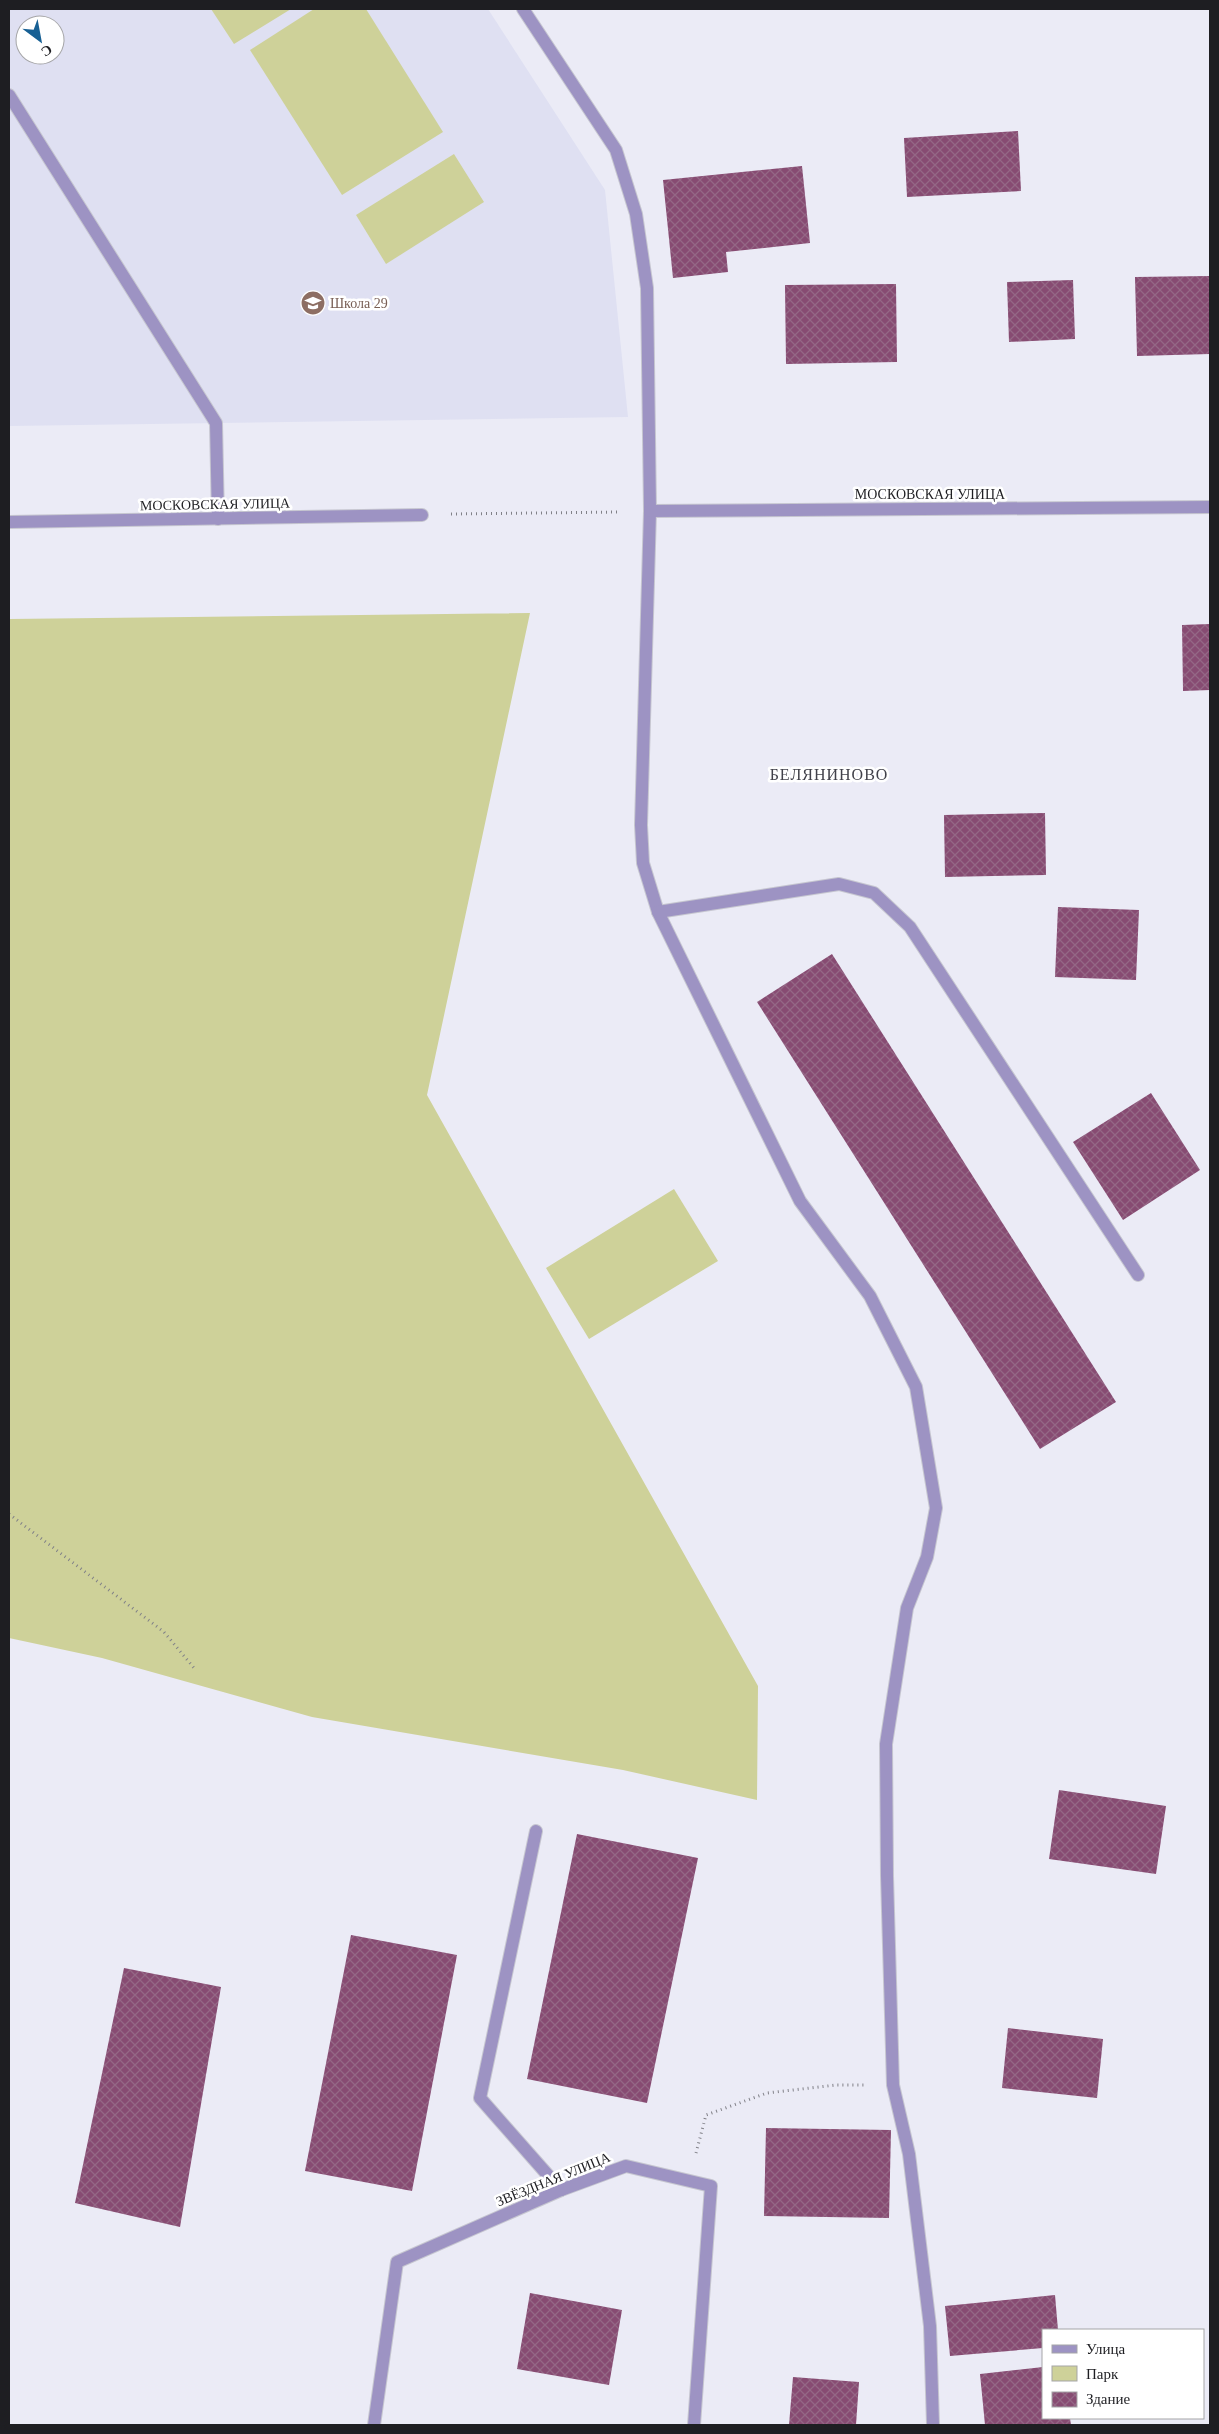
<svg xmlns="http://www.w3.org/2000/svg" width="1219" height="2434" font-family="'Times New Roman',serif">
<defs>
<pattern id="building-cross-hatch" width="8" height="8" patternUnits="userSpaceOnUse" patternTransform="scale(1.25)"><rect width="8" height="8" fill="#874b72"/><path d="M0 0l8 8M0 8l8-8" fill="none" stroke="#946785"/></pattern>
</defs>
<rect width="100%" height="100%" fill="#ebebf6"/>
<path fill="#dfe0f2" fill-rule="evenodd" d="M 9,9 L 488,9 L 605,190 L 628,417 L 9,426 ZM 25,25 L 55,25 L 55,55 L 25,55 Z"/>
<g fill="#ced199">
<path d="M 211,9 L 291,9 L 234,44 Z"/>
<path d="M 314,9 L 366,9 L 443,132 L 342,195 L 250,50 Z"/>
<path d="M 454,154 L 484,202 L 386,264 L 356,215 Z"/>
<path d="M 530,613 L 427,1095 L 758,1686 L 757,1800 L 623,1770 L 312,1717 L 102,1658 L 9,1638 L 9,619 Z"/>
<path d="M 674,1189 L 718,1261 L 589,1339 L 546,1268 Z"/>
</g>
<g fill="url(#building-cross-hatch)">
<path d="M 1018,131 L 1021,191 L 907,197 L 904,138 Z"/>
<path d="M 802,166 L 810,243 L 726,252 L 728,272 L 673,278 L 663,180 Z"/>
<path d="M 1210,276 L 1210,354 L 1137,356 L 1135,277 Z"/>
<path d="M 1073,280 L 1075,339 L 1009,342 L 1007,282 Z"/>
<path d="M 896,284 L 897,362 L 786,364 L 785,285 Z"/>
<path d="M 1210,624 L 1210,690 L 1183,691 L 1182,625 Z"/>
<path d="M 1045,813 L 1046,875 L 945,877 L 944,815 Z"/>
<path d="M 1058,907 L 1139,910 L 1136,980 L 1055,977 Z"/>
<path d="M 832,954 L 1116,1402 L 1040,1449 L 757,1002 Z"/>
<path d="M 1151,1093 L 1200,1170 L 1123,1220 L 1073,1142 Z"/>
<path d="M 1059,1790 L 1166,1806 L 1156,1874 L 1049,1859 Z"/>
<path d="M 577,1834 L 698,1858 L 647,2103 L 527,2079 Z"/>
<path d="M 351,1935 L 457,1955 L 412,2191 L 305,2171 Z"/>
<path d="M 124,1968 L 221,1987 L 180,2227 L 75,2203 Z"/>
<path d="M 1008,2028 L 1103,2039 L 1097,2098 L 1002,2088 Z"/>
<path d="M 766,2128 L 891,2130 L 889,2218 L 764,2216 Z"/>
<path d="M 530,2293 L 622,2310 L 609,2385 L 517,2369 Z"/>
<path d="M 1055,2295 L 1058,2330 L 1043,2330 L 1043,2348 L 950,2356 L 945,2306 Z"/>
<path d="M 1043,2367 L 1043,2418 L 1070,2418 L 1071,2425 L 985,2425 L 980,2374 Z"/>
<path d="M 793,2377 L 859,2382 L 856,2425 L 789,2425 Z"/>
</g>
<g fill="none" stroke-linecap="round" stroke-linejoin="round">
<defs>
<g id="service">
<path d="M 523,9 L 616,150 L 636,214 L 647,288 L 650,511 L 641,825 L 643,863 L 658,912 L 800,1201 L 870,1296 L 916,1387 L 936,1508 L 927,1557 L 907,1608 L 886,1744 L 887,1876 L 893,2085 L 909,2154 L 930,2326 L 933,2425"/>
<path d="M 9,95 L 216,423 L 218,519"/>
<path d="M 658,912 L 839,884 L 874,893 L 910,927 L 1138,1275"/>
<path d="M 536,1831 L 480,2098 L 561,2190"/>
</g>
<g id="minor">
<path d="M 650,511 L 1210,507"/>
<path d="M 9,522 L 422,515"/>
<path d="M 374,2425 L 397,2262 L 561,2190 L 626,2166 L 711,2186 L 694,2425"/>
</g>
</defs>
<use href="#service" stroke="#c6c6d0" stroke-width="14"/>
<use href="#minor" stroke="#c6c6d0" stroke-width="14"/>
<g stroke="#818188" stroke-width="3" stroke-dasharray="1 4" stroke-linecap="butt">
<path d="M 451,514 L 620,512"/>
<path d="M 9,1514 L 164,1632 L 194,1668"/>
<path d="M 696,2153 L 706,2115 L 767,2093 L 836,2085 L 864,2085"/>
</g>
<use href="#service" stroke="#9d93c3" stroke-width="12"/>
<use href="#minor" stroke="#9d93c3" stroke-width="12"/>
</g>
<defs>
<symbol id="school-disc" viewBox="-11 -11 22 22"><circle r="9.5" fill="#8d6e63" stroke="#fff"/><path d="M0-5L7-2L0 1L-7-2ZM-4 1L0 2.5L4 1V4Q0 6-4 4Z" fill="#fff"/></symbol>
</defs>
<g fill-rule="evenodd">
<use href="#school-disc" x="299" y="289" width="28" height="28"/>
</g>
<g text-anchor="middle" stroke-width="5" stroke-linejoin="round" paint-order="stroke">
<g font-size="14" fill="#785e54" stroke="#fff" text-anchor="start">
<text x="330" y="308">Школа 29</text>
</g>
<g font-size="14" fill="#1e1e22" stroke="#fff">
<text x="930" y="499">МОСКОВСКАЯ УЛИЦА</text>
<text transform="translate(215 504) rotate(-1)" y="5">МОСКОВСКАЯ УЛИЦА</text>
<text transform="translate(553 2179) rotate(-22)" y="5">ЗВЁЗДНАЯ УЛИЦА</text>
</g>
<g font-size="16" letter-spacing="1" fill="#41414a" stroke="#fff">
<text x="829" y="780">БЕЛЯНИНОВО</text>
</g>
</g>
<rect width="1219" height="2434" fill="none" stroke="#1e1e22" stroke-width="20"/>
<rect x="1042" y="2329" width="162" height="90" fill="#ffffff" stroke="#a5a5a7"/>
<rect x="1052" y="2345" width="25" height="8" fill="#9d93c3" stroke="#a5a5a7"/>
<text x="1086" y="2354" font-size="15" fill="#1e1e22">Улица</text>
<rect x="1052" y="2366" width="25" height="15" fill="#ced199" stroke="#a5a5a7"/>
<text x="1086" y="2379" font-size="15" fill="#1e1e22">Парк</text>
<rect x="1052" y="2392" width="25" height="15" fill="url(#building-cross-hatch)" stroke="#a5a5a7"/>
<text x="1086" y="2404" font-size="15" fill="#1e1e22">Здание</text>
<g transform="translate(40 40) rotate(148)"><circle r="24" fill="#ffffff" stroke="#a5a5a7"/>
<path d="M0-4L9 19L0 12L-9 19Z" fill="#176094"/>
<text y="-8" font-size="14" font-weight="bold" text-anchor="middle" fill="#1e1e22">С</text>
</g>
</svg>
